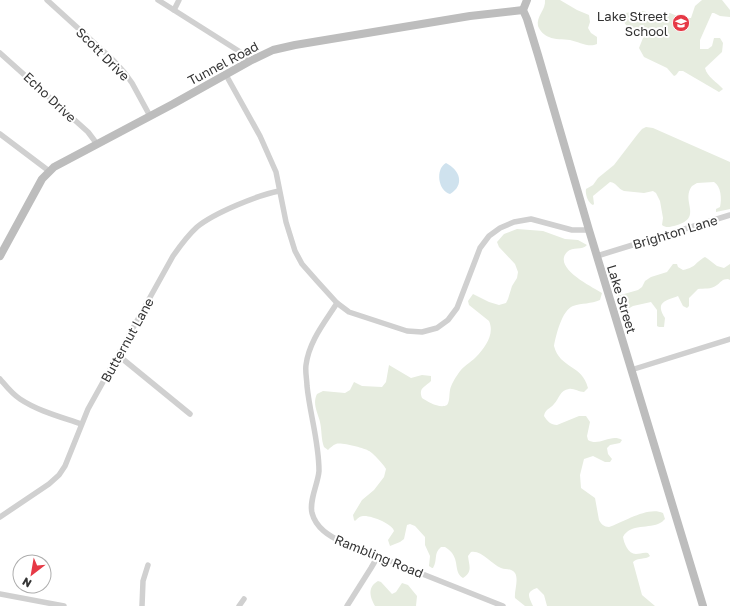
<svg xmlns="http://www.w3.org/2000/svg" width="730" height="606" font-family="'Golos Text',sans-serif">
<rect width="100%" height="100%" fill="#fff"/>
<g fill="#e6ecdf">
<path d="M 545,0 L 560,0 L 577,10 L 589,15 L 590,22 L 588,28 L 591,33 L 597,37 L 597,44 C 589,48 579,42 570,40 C 563,39 555,40 549,37 C 544,35 540,31 538,26 C 536,16 546,10 545,0 Z"/>
<path d="M 702,0 L 722,0 L 730,10 L 730,17 L 720,16 L 714,13 L 712,13 L 700,40 L 700,49 L 708,49 L 712,46 L 714,38 L 720,38 L 723,43 L 722,52 L 705,68 C 707,77 717,82 723,89 L 719,92 L 683,71 L 679,71 L 676,75 L 674,76 L 667,68 L 644,57 L 639,48 L 643,38 L 643,36 L 640,33 L 626,25 L 622,19 L 625,13 L 642,11 L 660,15 L 670,13 L 682,18 L 691,18 L 695,6 Z"/>
<path d="M 646,127 L 653,128 L 730,162 L 730,209 L 716,212 L 716,209 L 720,207 C 722,199 721,186 714,182 L 697,183 L 692,186 C 680,202 705,218 674,226 C 669,227 666,228 662,225 L 663,218 L 660,201 L 656,193 L 653,191 L 644,193 L 624,191 C 618,189 617,183 610,182 L 593,196 L 594,204 L 593,205 C 588,203 585,194 586,189 L 593,185 L 598,178 L 614,165 L 637,135 L 642,129 Z"/>
<path d="M 517,229 L 543,231 L 565,239 L 578,240 L 587,245 C 582,251 573,246 567,252 C 552,268 593,287 602,293 L 600,300 C 591,304 582,303 573,306 C 562,310 556,335 554,346 C 560,369 582,364 588,388 L 584,392 C 579,392 573,388 569,389 C 560,390 559,399 554,404 C 550,409 545,409 544,416 C 547,421 551,425 557,425 L 579,416 L 586,416 L 590,422 L 587,436 L 588,440 C 599,447 611,433 622,440 L 620,443 L 610,445 L 607,448 L 608,454 L 612,459 L 610,462 L 605,462 L 593,456 L 584,459 L 580,475 L 581,488 L 595,498 L 599,520 C 601,524 604,527 609,527 C 624,522 648,506 663,513 L 665,519 C 663,521 662,522 660,523 C 650,529 630,523 623,537 C 624,543 628,554 636,554 C 640,554 643,552 648,553 L 650,556 C 645,560 638,557 633,562 L 642,595 L 655,606 L 547,606 L 544,595 L 537,588 C 525,592 529,597 533,606 L 525,606 L 515,598 C 514,591 519,580 515,573 C 511,568 506,570 501,568 C 491,564 482,550 471,552 L 468,556 C 469,566 473,571 463,578 C 452,572 462,557 445,547 L 441,547 C 433,554 438,560 433,568 L 432,568 L 429,566 L 430,556 L 425,545 L 425,537 L 415,526 L 410,524 L 407,525 L 404,539 L 400,542 L 390,546 L 388,540 L 394,531 C 393,524 371,515 363,516 C 360,516 357,519 355,521 L 354,520 L 353,515 L 362,500 L 374,490 L 384,477 L 386,469 C 385,466 372,452 369,451 C 364,448 341,442 336,444 C 333,445 330,448 328,450 L 324,447 C 321,439 322,431 320,422 C 318,413 312,404 317,394 L 323,391 L 345,393 L 350,390 L 354,382 L 362,386 L 382,387 L 386,382 L 389,365 L 411,378 L 422,375 L 431,376 L 431,381 C 425,387 418,388 422,398 C 428,402 440,409 447,405 C 450,401 449,395 450,390 C 451,385 455,378 458,374 C 463,366 470,363 476,357 C 485,348 495,334 489,321 L 469,305 L 468,301 L 473,294 L 489,302 L 499,305 L 506,303 L 508,299 L 512,286 L 517,278 L 518,272 L 515,264 L 499,247 L 497,242 L 504,234 Z"/>
<path d="M 705,257 L 708,259 L 717,266 L 724,268 L 730,264 L 730,280 L 728,279 C 722,279 721,282 717,285 C 711,290 704,288 698,289 L 689,298 L 689,306 L 687,308 L 683,306 L 678,296 C 665,301 655,302 665,318 L 664,327 L 659,327 L 657,326 L 657,310 L 651,302 L 633,306 L 626,310 L 621,309 L 616,298 L 617,296 L 638,290 L 642,287 L 645,281 L 651,277 L 667,272 L 673,264 L 677,264 L 678,267 L 683,270 C 697,267 694,263 705,257 Z"/>
<path d="M 378,581 L 381,582 L 392,594 L 396,592 L 402,583 L 408,585 L 417,596 L 416,606 L 375,606 C 370,597 367,587 378,581 Z"/>
</g>
<path fill="#cfe2ee" d="M 446,163 C 460,170 465,185 450,194 C 438,191 435,169 446,163 Z"/>
<g fill="none" stroke-linecap="round" stroke-linejoin="round">
<g stroke="#d0d0d0" stroke-width="5.5">
<path d="M 47,0 L 113,60 L 124,72 L 132,83 L 150,116"/>
<path d="M 158,0 L 245,55 L 250,61"/>
<path d="M 174,10 L 179,0"/>
<path d="M 0,53 L 88,132 L 97,144"/>
<path d="M 226,75 L 260,136 L 276,172 L 286,222 L 295,251 L 302,264 L 317,281 L 337,303 L 349,312 L 407,331 L 422,332 L 437,328 L 448,320 L 457,308 L 480,248 L 489,236 L 500,228 L 514,222 L 531,219 L 572,230 L 589,230"/>
<path d="M 0,134 L 49,171"/>
<path d="M 597,256 L 730,215"/>
<path d="M 337,303 C 325,322 309,341 306,365 C 305,372 307,380 307,386 C 310,415 319,442 319,471 C 318,484 309,500 312,513 C 316,528 329,536 342,542 L 503,606"/>
<path d="M 119,356 L 190,414"/>
<path d="M 631,370 L 730,339"/>
<path d="M 0,379 C 6,386 12,394 20,399 C 38,411 61,417 81,424"/>
<path d="M 0,517 L 49,484 L 59,475 L 65,466 L 88,409 L 173,256 C 180,246 187,236 197,227 C 214,213 258,195 279,191"/>
<path d="M 0,594 L 64,606"/>
<path d="M 142,606 L 143,581 L 148,565"/>
<path d="M 239,606 L 244,599"/>
<path d="M 347,606 L 371,568 L 378,556"/>
</g>
<g stroke="#bdbdbd" stroke-width="8">
<path d="M 527,0 L 523,10 L 527,19 L 538,55 L 589,230 L 703,606"/>
<path d="M 0,256 L 42,179 L 54,167 L 173,104 L 250,61 L 273,50 L 295,45 L 470,16 L 523,10"/>
</g>
</g>
<defs>
<symbol id="school-disc" viewBox="-11 -11 22 22"><circle r="9.5" fill="#e63946" stroke="#fff"/><path d="M0-5L7-2L0 1L-7-2ZM-4 1L0 2.5L4 1V4Q0 6-4 4Z" fill="#fff"/></symbol>
</defs>
<g fill-rule="evenodd">
<use href="#school-disc" x="671" y="13" width="20" height="20"/>
</g>
<g text-anchor="middle" stroke-width="4" stroke-linejoin="round" paint-order="stroke">
<g font-size="13" fill="#333" stroke="#fff" text-anchor="end">
<text x="668" y="21">Lake Street<tspan x="668" dy="15">School</tspan></text>
</g>
<g font-size="13" fill="#333" stroke="#fff">
<text transform="translate(103 54) rotate(45)" y="5">Scott Drive</text>
<text transform="translate(223 63) rotate(-28)" y="5">Tunnel Road</text>
<text transform="translate(50 97) rotate(43)" y="5">Echo Drive</text>
<text transform="translate(675 232) rotate(-17)" y="5">Brighton Lane</text>
<text transform="translate(622 299) rotate(73)" y="5">Lake Street</text>
<text transform="translate(127 340) rotate(-61)" y="5">Butternut Lane</text>
<text transform="translate(379 556) rotate(22)" y="5">Rambling Road</text>
</g>
</g>
<g transform="translate(32 574) rotate(211)"><circle r="19" fill="#ffffff" stroke="#adadad"/>
<path d="M0-3L7 15L0 10L-7 15Z" fill="#e63946"/>
<text y="-6" font-size="11" font-weight="bold" text-anchor="middle" fill="#333333">N</text>
</g>
</svg>
